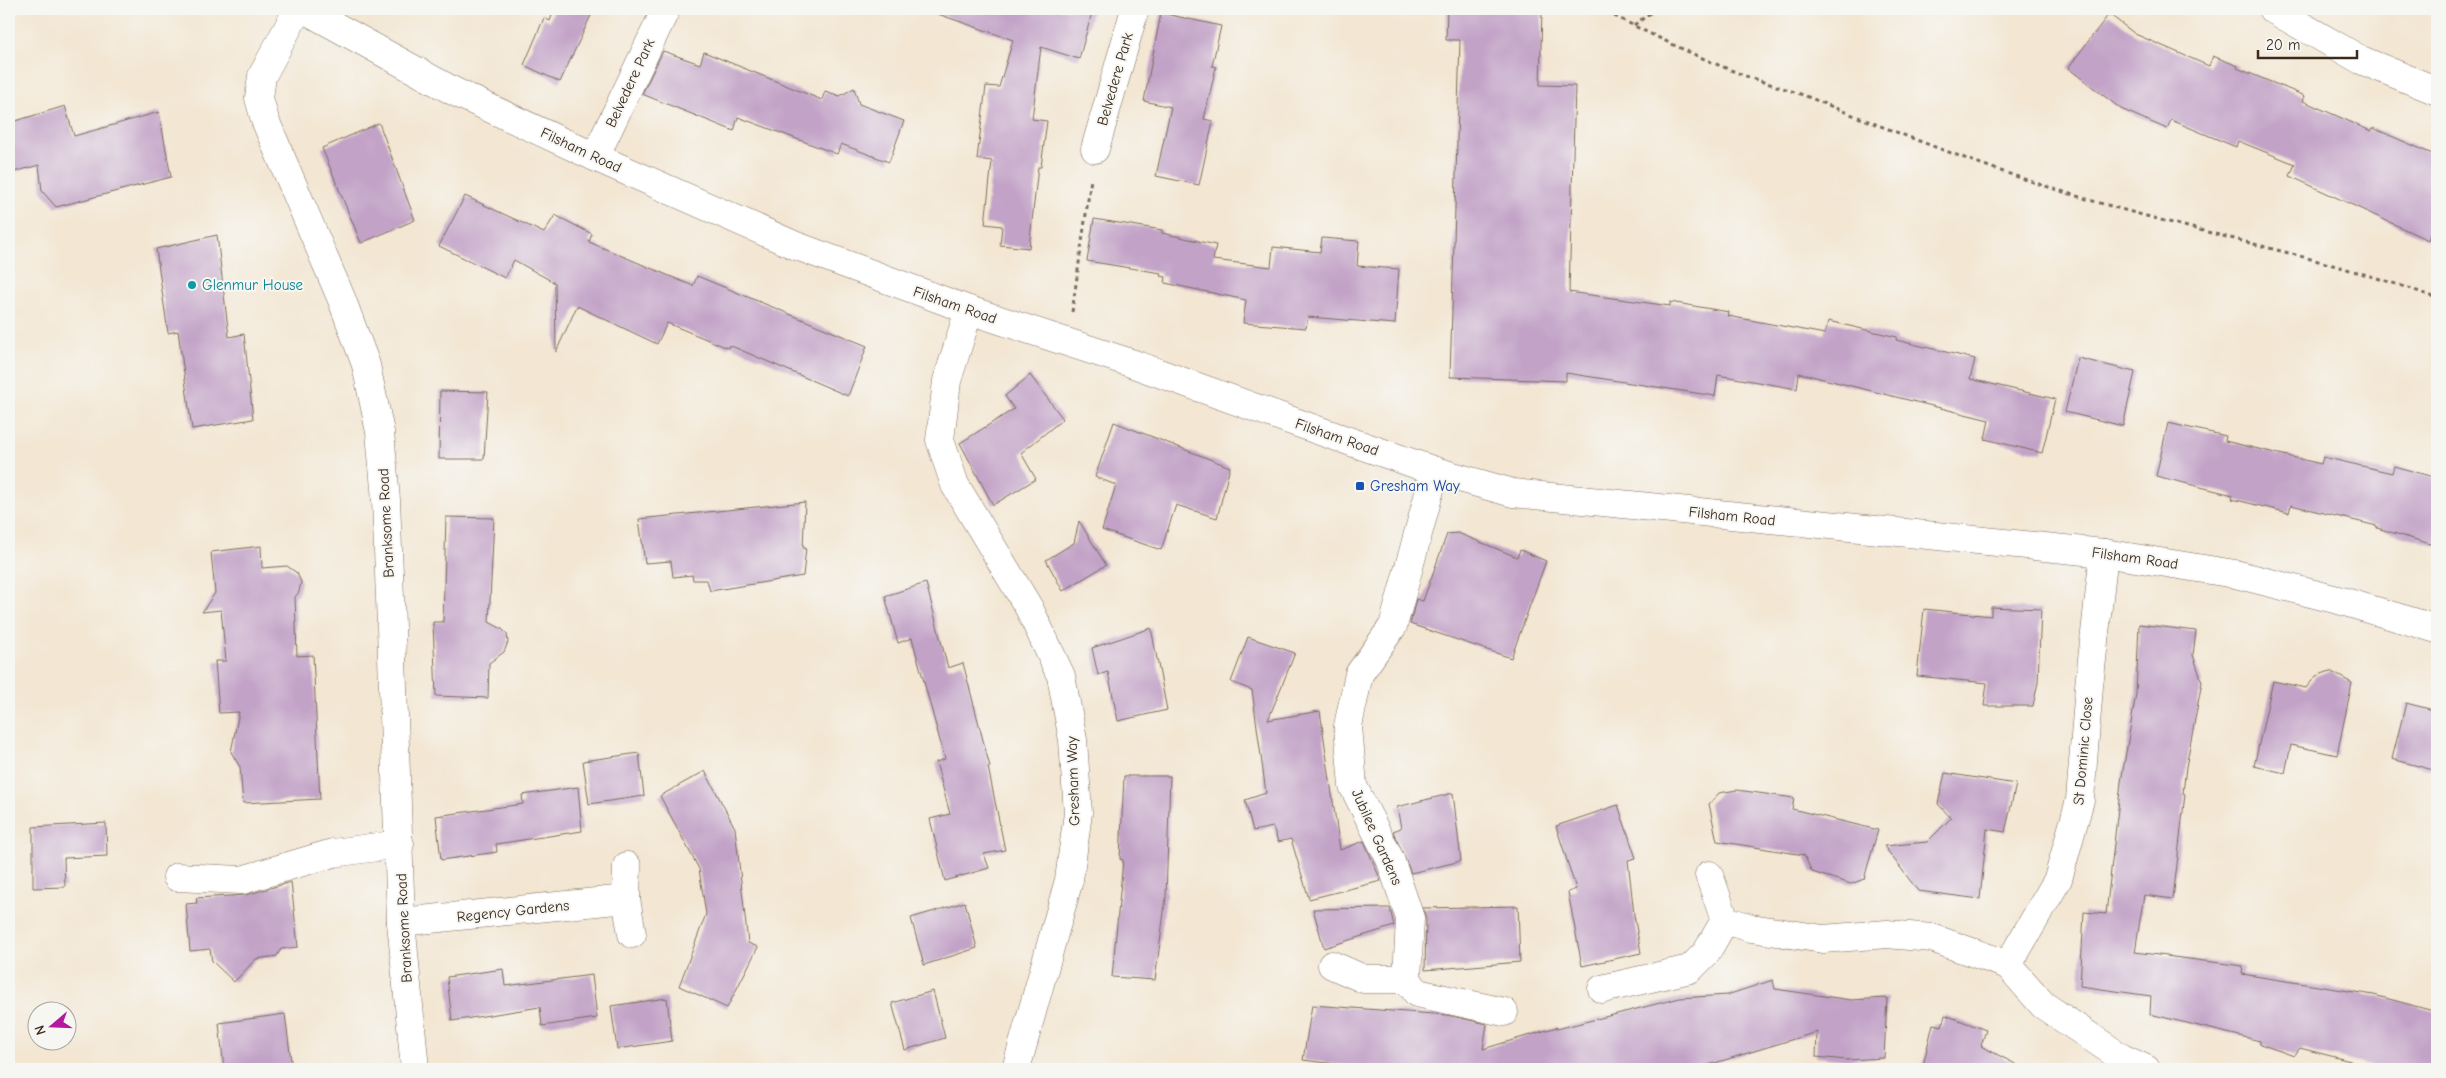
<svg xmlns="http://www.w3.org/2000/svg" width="2446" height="1078" font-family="'Comic Neue',sans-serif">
<rect width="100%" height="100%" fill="#f6f6f2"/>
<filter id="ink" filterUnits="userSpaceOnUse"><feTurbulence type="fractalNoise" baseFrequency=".02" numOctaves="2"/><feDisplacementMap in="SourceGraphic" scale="10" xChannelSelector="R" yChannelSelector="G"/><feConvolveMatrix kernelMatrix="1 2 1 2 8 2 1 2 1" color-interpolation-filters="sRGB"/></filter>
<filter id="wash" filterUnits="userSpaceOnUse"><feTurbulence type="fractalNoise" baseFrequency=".0096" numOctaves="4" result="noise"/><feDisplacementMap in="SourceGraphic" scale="20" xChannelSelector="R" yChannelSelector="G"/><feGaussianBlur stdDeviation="1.12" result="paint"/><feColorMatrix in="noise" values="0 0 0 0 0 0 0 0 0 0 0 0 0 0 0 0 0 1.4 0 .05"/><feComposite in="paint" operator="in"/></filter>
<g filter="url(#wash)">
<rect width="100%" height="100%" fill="#f3e6d2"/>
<g id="blocks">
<g fill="#c2a3c7">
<path d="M 554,9 L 594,9 L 560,82 L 524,65 L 544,18 L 550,21 Z"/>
<path d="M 936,9 L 1093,9 L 1079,59 L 1041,47 L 1032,119 L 1047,121 L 1041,167 L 1038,167 L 1029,248 L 1000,245 L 1002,226 L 985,224 L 992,161 L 977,159 L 986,86 L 999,87 L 1013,40 L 935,13 Z"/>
<path d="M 1447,9 L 1542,9 L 1540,85 L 1575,86 L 1569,292 L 1670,306 L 1670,302 L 1729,312 L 1728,316 L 1825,334 L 1828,321 L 1897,337 L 1896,340 L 1975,359 L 1970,379 L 2055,399 L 2042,453 L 1985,439 L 1989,420 L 1799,373 L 1797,389 L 1718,375 L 1715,396 L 1566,373 L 1566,381 L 1450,377 L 1460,40 L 1446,40 Z"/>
<path d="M 1161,13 L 1221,26 L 1212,66 L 1216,67 L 1204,119 L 1213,121 L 1199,185 L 1156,176 L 1171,107 L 1144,101 Z"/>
<path d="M 2109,14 L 2135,34 L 2209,66 L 2213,56 L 2238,66 L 2237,68 L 2305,96 L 2303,101 L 2371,131 L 2373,128 L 2437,156 L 2437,237 L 2430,234 L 2428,240 L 2290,176 L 2295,164 L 2238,141 L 2236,147 L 2171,120 L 2167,129 L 2121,109 L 2068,68 Z"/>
<path d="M 663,51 L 700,64 L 704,52 L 822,100 L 825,91 L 840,96 L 854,88 L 859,104 L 904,121 L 889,162 L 841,144 L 837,154 L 738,117 L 734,131 L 642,94 Z"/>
<path d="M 65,106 L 74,136 L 159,112 L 171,177 L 56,207 L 42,191 L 39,165 L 14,172 L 9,151 L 9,123 Z"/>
<path d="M 379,123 L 415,220 L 361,243 L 322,148 Z"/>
<path d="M 465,196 L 544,233 L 555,215 L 592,234 L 589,242 L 693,286 L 697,276 L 867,346 L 848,396 L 729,345 L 728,348 L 667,323 L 657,344 L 577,306 L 556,352 L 555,283 L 514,260 L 505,278 L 439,246 Z"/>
<path d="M 1094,219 L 1162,230 L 1162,233 L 1216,245 L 1213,260 L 1271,267 L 1273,247 L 1320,252 L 1322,238 L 1359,241 L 1357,266 L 1399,269 L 1395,324 L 1308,317 L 1306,328 L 1243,323 L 1246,300 L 1165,283 L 1166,277 L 1160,276 L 1161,273 L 1087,261 Z"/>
<path d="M 217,235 L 229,337 L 244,334 L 253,419 L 192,429 L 178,331 L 168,333 L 156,249 Z"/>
<path d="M 2078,358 L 2135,372 L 2123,426 L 2065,412 Z"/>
<path d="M 1030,375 L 1063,419 L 1021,453 L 1036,479 L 993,505 L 960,443 L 1014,409 L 1005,396 Z"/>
<path d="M 440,391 L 488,392 L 484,459 L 439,459 Z"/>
<path d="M 1114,422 L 1230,467 L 1217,518 L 1176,505 L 1161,550 L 1102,530 L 1116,485 L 1095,477 Z"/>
<path d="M 2168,423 L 2226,436 L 2225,441 L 2321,464 L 2323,457 L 2392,473 L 2394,466 L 2437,478 L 2437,546 L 2377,528 L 2377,526 L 2291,505 L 2289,513 L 2232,499 L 2233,495 L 2156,476 Z"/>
<path d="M 805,502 L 803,548 L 806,548 L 803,576 L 710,591 L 707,580 L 693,580 L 692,575 L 673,577 L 671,561 L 645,563 L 639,519 Z"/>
<path d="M 446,517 L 494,518 L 489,622 L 502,629 L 507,634 L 508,642 L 504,652 L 489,663 L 488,698 L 436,696 L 433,622 L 443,622 Z"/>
<path d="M 1079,521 L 1106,565 L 1063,591 L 1046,560 L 1074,543 Z"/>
<path d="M 1458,533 L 1517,557 L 1520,550 L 1546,561 L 1511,658 L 1410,624 L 1416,599 L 1423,601 L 1447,534 Z"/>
<path d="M 261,546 L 262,568 L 287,566 L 297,573 L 301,582 L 299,592 L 295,597 L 297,656 L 313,655 L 320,799 L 243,803 L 240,767 L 231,752 L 239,712 L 219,713 L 215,661 L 226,661 L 221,610 L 202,612 L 215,593 L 211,552 Z"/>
<path d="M 926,583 L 948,668 L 963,663 L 990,767 L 988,767 L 1005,850 L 984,854 L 989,868 L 945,881 L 930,819 L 950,814 L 936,762 L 945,759 L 912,638 L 898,643 L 885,596 Z"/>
<path d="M 1991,607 L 2041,609 L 2038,682 L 2033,706 L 1984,706 L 1987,683 L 1917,676 L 1924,609 L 1991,616 Z"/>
<path d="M 2139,624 L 2196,631 L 2193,655 L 2202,682 L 2186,767 L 2183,793 L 2185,794 L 2173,899 L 2144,895 L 2135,952 L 2243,966 L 2242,974 L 2374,995 L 2437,1012 L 2437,1069 L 2381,1069 L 2300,1048 L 2294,1056 L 2260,1044 L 2260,1041 L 2150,1014 L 2151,996 L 2080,986 L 2084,912 L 2106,914 L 2121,782 L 2136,694 Z"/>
<path d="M 1151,628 L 1167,710 L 1118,721 L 1108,672 L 1098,675 L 1092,648 Z"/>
<path d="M 1248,637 L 1295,653 L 1268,720 L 1320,711 L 1340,850 L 1364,841 L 1381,881 L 1309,899 L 1291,839 L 1278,842 L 1273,827 L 1253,831 L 1245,800 L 1266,793 L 1252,690 L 1231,682 Z"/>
<path d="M 2330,671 L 2352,683 L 2337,755 L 2291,745 L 2285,773 L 2254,766 L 2273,681 L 2306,688 L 2316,676 Z"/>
<path d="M 2406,703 L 2437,711 L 2437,771 L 2392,759 Z"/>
<path d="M 639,753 L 644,796 L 589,804 L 583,761 Z"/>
<path d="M 705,771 L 735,828 L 748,943 L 758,947 L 727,1008 L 679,986 L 706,914 L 699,869 L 660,796 Z"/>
<path d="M 1945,773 L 2016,784 L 2005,832 L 1987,829 L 1980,899 L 1918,891 L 1884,846 L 1927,842 L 1951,818 L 1938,804 Z"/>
<path d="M 1124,776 L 1170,776 L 1166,897 L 1155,980 L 1112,977 L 1123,860 L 1120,859 Z"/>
<path d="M 578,787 L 582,831 L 496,844 L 497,852 L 441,860 L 436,816 L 523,804 L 522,795 Z"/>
<path d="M 1737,790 L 1794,798 L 1792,809 L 1878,830 L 1864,879 L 1851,884 L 1812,872 L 1804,855 L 1717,841 L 1709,804 L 1719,793 Z"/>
<path d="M 1453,793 L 1461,861 L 1411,873 L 1393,831 L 1401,828 L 1397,807 Z"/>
<path d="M 1618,805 L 1636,858 L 1628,860 L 1634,915 L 1641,953 L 1582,966 L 1568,892 L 1576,889 L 1556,826 Z"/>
<path d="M 106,823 L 107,856 L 64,858 L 65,887 L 33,888 L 33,827 Z"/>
<path d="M 291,882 L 298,947 L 281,949 L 277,956 L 256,959 L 234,982 L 212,961 L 210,949 L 190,951 L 186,904 L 197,903 L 196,898 L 246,895 Z"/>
<path d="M 965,902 L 977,948 L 924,965 L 911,918 Z"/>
<path d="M 1518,906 L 1520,962 L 1425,970 L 1426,919 L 1423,908 Z"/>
<path d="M 1390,908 L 1394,926 L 1324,948 L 1313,909 Z"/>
<path d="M 503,969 L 505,986 L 592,975 L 597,1018 L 542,1026 L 540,1007 L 452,1021 L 447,977 Z"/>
<path d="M 1773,980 L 1775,989 L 1851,1000 L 1887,998 L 1884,1058 L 1847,1060 L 1816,1057 L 1817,1032 L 1695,1069 L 1374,1069 L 1303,1060 L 1312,1005 L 1447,1015 L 1487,1024 L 1483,1049 L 1557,1027 L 1557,1029 L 1680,998 L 1727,995 Z"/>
<path d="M 933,991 L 945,1038 L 905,1050 L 892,1003 Z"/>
<path d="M 667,998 L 672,1041 L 617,1049 L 611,1006 Z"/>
<path d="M 285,1014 L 292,1069 L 224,1069 L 219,1023 Z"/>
<path d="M 1945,1015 L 1986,1030 L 1981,1046 L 2025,1069 L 1922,1069 L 1933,1024 L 1942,1026 Z"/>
</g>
</g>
</g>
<g filter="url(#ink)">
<use href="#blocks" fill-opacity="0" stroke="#7b6c5d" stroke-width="1"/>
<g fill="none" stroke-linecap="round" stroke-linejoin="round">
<defs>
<g id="minor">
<path d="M 298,9 L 262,76 L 259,98 L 265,120 L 342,300 L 366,365 L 380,432 L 386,500 L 390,598 L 401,922 L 415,1069"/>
<path d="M 304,9 L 455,92 L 595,157 L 794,245 L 969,310 L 1131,363 L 1320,431 L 1435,471 L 1513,493 L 2104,553 L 2235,574 L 2342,601 L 2437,629"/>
<path d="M 2272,9 L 2361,60 L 2437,91"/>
<path d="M 1095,149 L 1135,9"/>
<path d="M 595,157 L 666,9"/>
<path d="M 969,310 L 947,381 L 940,440 L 955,485 L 1029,608 L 1061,676 L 1073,740 L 1078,813 L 1069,880 L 1016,1069"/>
<path d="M 627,866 L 626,899 L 632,934"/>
<path d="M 1709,875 L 1725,920 L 1751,928 L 1823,939 L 1887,934 L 1932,938 L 2008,965 L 2043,1005 L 2122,1058 L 2146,1069"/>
<path d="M 177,877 L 242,880 L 333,853 L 400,844"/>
<path d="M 401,922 L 626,899"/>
<path d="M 1332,965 L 1364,979 L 1407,979 L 1417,993 L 1504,1012"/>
<path d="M 2008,965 L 2058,879 L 2080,800 L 2089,686 L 2104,553"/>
<path d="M 1407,979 L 1410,918 L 1390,859 L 1353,786 L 1348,726 L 1359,674 L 1393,626 L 1435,471"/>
<path d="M 1602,989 L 1690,969 L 1706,953 L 1725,920"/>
</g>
</defs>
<use href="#minor" stroke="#7b6c5d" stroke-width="29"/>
<g stroke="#7b6c5d" stroke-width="3" stroke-dasharray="4 4" stroke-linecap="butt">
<path d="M 1600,9 C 1643,30 1688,53 1733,71 C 1759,82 1787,88 1813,99 C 1910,138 2006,176 2107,205 C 2217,237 2329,259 2437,298"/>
<path d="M 1634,25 L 1656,9"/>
<path d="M 1072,312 L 1091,179"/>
</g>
<use href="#minor" stroke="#fff" stroke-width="28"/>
</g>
</g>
<circle fill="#0f9aa8" stroke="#f6f6f2" stroke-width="2" cx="192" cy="285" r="5"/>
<rect fill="#1a4fb4" stroke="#f6f6f2" stroke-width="2" x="1355" y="481" width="10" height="10" rx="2.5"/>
<g text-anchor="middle" stroke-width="4" stroke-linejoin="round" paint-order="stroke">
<g font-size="15" fill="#3b2a1e" stroke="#f6f6f2">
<text transform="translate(1115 79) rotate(-74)" y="5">Belvedere Park</text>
<text transform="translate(630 83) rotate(-65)" y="5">Belvedere Park</text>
<text transform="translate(581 150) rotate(25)" y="5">Filsham Road</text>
<text transform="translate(955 305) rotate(19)" y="5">Filsham Road</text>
<text transform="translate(1337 437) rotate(19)" y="5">Filsham Road</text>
<text transform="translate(1732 516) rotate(6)" y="5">Filsham Road</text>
<text transform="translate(386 523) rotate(-93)" y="5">Branksome Road</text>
<text transform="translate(2135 558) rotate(8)" y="5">Filsham Road</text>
<text transform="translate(2083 751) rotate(-85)" y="5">St Dominic Close</text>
<text transform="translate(1073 781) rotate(-92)" y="5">Gresham Way</text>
<text transform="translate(1377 837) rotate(66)" y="5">Jubilee Gardens</text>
<text transform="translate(513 911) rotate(-6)" y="5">Regency Gardens</text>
<text transform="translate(404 928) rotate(-93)" y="5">Branksome Road</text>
</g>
<g font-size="15" fill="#0d838f" stroke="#f6f6f2" text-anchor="start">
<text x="202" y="290">Glenmur House</text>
</g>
<g font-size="15" fill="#164399" stroke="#f6f6f2" text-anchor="start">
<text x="1370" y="491">Gresham Way</text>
</g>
</g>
<rect width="2446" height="1078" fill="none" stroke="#f6f6f2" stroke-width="30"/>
<g transform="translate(52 1026) rotate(251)"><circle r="24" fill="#f6f6f2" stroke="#aba49d"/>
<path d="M0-4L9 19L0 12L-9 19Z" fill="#b5179e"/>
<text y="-8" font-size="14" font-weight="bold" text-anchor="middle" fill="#3b2a1e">N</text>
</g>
<path d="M2258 50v8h99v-8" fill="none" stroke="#3b2a1e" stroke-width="2.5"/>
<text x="2266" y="50" font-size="15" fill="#3b2a1e" stroke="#f6f6f2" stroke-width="4" paint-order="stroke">20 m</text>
</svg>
